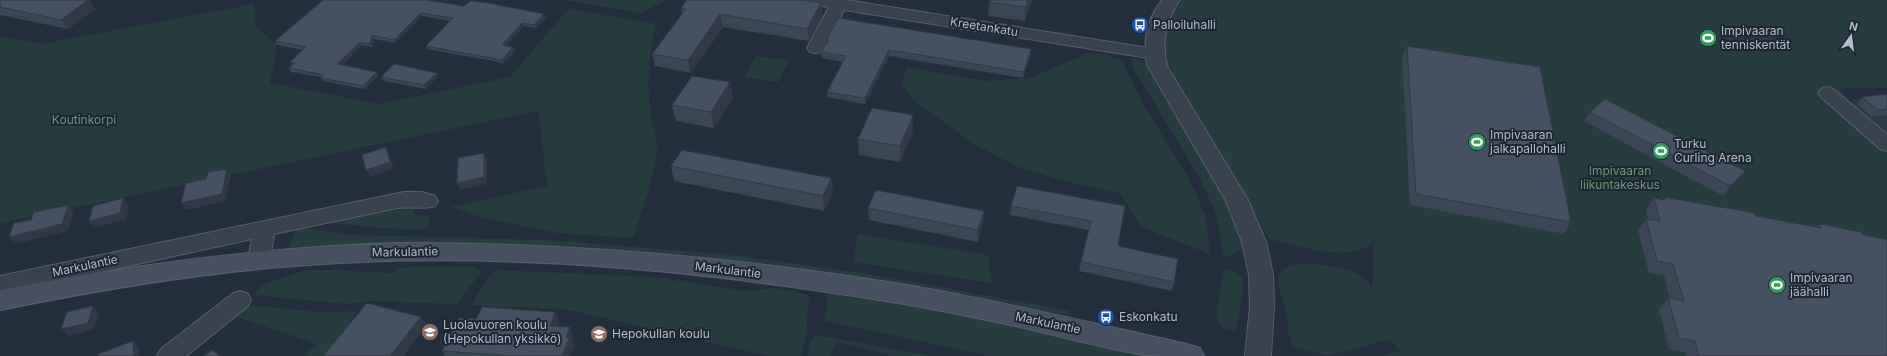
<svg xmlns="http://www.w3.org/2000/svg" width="1887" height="356" font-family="Inter,sans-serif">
<rect width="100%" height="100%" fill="#242f3e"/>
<g fill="#263c3f">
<path d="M 564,0 L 667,0 L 641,13 Z"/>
<path d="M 1183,0 L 1887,0 L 1887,88 L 1840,88 L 1848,101 L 1869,95 L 1887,95 L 1887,356 L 1384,356 L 1400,351 L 1390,339 L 1329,356 L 1293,347 C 1286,336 1289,324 1286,312 C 1284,300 1275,285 1280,273 C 1287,257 1340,266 1353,272 C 1362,275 1367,281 1372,288 L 1374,242 C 1346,264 1301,246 1269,239 L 1256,214 L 1172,73 C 1170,66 1167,59 1165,52 C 1161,32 1170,15 1183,0 Z"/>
<path d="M 254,4 L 255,25 L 277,45 L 270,83 L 379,104 L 510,77 L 568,9 L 656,24 C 649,58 646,81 651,116 C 652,125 657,136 657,146 C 656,177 642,208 633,238 L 557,233 L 480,217 L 451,207 L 547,186 L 538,111 L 0,223 L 0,36 L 41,44 Z"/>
<path d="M 1088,53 L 1105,55 L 1122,60 L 1143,104 L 1188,177 L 1198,198 L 1206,218 L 1210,254 L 1141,227 L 1120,193 L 1068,182 L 1018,167 L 977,146 L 914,101 L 901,84 L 907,67 L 985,81 L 1030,78 Z"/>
<path d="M 756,56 L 789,60 L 778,82 L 744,77 Z"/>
<path d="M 1133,57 L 1144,63 L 1148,70 L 1222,193 L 1234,216 L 1242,245 C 1239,254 1232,255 1223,257 L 1220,232 L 1215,212 L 1199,177 L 1133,68 L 1132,61 Z"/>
<path d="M 413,205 L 415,214 L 420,216 L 430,215 L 429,226 L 423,230 L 380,228 L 319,222 Z"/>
<path d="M 297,227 L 356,235 L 547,240 L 723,254 L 864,273 L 1070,311 L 1069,314 L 1045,312 L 915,287 L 807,271 L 758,264 L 635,253 L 496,243 L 452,243 L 288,249 Z"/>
<path d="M 858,234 L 988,255 L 992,283 L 853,262 Z"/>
<path d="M 427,266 L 475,267 L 481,272 L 457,304 L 368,301 L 349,304 L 253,295 L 264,284 L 305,270 L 333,270 L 391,273 L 400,268 Z"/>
<path d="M 497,270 L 652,277 L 745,291 L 776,288 L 809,295 L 806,336 L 801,356 L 768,356 L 574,311 L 545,308 L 471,305 L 489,277 Z"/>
<path d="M 1226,270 C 1234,269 1241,274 1244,281 L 1236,331 L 1223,328 L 1216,319 L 1223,272 Z"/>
<path d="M 827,293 C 933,309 1037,328 1140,356 L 991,356 L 825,321 Z"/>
<path d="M 245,305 L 318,312 L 356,311 L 350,321 L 354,327 L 332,356 L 303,356 L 317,344 L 231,315 Z"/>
<path d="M 816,335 L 931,356 L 894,356 L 837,342 L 830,356 L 808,356 L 811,339 Z"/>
</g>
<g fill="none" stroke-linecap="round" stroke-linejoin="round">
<defs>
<g id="minor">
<path d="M 806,0 L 846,0 L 1155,49 L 1161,50 L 1164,54 L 1161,58 L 1155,59 L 844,10 L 825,48 L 822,52 L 816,53 L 810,52 L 807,48 L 829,7 L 808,4 Z"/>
<path d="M 1827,87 L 1833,89 L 1887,134 L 1887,151 L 1880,149 L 1821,97 L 1818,93 L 1821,89 Z"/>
<path d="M 404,192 L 422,192 L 435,196 L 438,201 L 435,206 C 424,210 410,206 397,208 L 274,234 L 270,260 L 267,266 L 259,268 L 251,266 L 248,260 L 252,239 L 0,294 L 0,276 Z"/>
<path d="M 240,291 L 248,294 L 251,300 L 248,306 L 186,356 L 157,356 L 161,349 L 232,294 Z"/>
</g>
<path id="tertiary" d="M 1162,0 L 1180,0 C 1166,20 1160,44 1168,68 L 1248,200 L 1266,242 L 1273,275 L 1274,306 L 1271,356 L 1245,356 L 1250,306 L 1249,275 L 1242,242 L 1226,201 L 1147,65 C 1143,42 1147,19 1162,0 Z"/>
<path id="secondary" d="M 396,243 C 571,242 745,258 918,287 C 1010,303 1100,325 1191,345 L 1200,348 L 1204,356 C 1184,356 1162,356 1143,355 C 1097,347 1052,334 1006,324 C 942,310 878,299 813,290 C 643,265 468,252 296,266 C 196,273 98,290 0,310 L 0,290 C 131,265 262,247 396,243 Z"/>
</defs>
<use href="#minor" stroke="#565f6c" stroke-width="2"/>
<use href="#tertiary" stroke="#565f6c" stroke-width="2"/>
<use href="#secondary" stroke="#565f6c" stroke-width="2"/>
<use href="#minor" fill="#38414e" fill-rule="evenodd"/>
<use href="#tertiary" fill="#38414e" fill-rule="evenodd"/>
<use href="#secondary" fill="#465061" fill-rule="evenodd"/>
</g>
<g fill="#3b4654">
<path d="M 0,0 L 89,0 L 95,9 L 68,29 L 0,15 Z"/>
<path d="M 323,0 L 464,6 L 544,14 L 546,17 L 536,28 L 524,26 L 506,46 L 513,47 L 515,51 L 504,63 L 427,49 L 426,46 L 450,21 L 422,16 L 395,43 L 374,39 L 372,47 L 362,45 L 342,65 L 379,75 L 365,89 L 323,81 L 321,78 L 321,77 L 291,72 L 289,68 L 292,65 L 290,62 L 303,50 L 277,45 L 275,41 Z"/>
<path d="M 1032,0 L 1025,21 L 988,16 L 989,2 Z"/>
<path d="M 681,8 L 823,15 L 809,41 L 723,27 L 691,73 L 655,66 L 652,54 L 682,14 Z"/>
<path d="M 827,40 L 1031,55 L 1023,78 L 889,56 L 865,104 L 827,97 L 827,92 L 843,62 L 822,58 L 821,52 L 828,42 Z"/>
<path d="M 1407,46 L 1571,222 L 1564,234 L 1410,205 L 1402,57 Z"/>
<path d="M 437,73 L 438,76 L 426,89 L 383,81 L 381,77 Z"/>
<path d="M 730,82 L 733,98 L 714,128 L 676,121 L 672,105 Z"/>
<path d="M 1887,94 L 1887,115 L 1872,117 L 1857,104 L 1862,97 Z"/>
<path d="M 1590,112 L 1745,171 L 1738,181 L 1723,196 L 1584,121 Z"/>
<path d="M 913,131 L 900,162 L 859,155 L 858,139 Z"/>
<path d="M 671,166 L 831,178 L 833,193 L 824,211 L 674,181 Z"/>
<path d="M 1664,197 L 1756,216 L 1817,227 L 1820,224 L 1887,356 L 1686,356 L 1685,352 L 1669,349 L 1659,310 L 1668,298 L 1670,299 L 1664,275 L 1649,273 L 1638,231 L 1646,219 L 1648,219 L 1646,210 L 1654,198 L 1662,200 Z"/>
<path d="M 1011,206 L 1125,206 L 1118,246 L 1174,282 L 1172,291 L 1079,271 L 1081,262 L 1089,230 L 1010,215 Z"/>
<path d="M 868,208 L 984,211 L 983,223 L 978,242 L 869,220 Z"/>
<path d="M 555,312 L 559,322 L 558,326 L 570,327 L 573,336 L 572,341 L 574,346 L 570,356 L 445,356 L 442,351 L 476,319 Z"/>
</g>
<g fill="#303945">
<path d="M 88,0 L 95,9 L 68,29 L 61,20 Z"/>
<path d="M 1028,0 L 1032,0 L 1025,21 L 1026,7 Z"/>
<path d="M 821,3 L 823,15 L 809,41 L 807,29 Z"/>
<path d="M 421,13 L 422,16 L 395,43 L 394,40 Z"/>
<path d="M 544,14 L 546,17 L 536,28 L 534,25 Z"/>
<path d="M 720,14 L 723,27 L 691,73 L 688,60 Z"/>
<path d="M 522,23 L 524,26 L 504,49 L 502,45 Z"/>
<path d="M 372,35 L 374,39 L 372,47 L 370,44 Z"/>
<path d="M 360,42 L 362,45 L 339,68 L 337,64 Z"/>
<path d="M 513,47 L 515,51 L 504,63 L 502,60 Z"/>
<path d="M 1031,49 L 1031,55 L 1023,78 L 1024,72 Z"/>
<path d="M 889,50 L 889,56 L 865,104 L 865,98 Z"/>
<path d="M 377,72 L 379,75 L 365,89 L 363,86 Z"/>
<path d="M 437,73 L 438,76 L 426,89 L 424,85 Z"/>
<path d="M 730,82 L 733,98 L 714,128 L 711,112 Z"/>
<path d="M 913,115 L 913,131 L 900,162 L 900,146 Z"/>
<path d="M 386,147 L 389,154 L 394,169 L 370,177 L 366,170 Z"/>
<path d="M 484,153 L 487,160 L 487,184 L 460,190 L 457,183 Z"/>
<path d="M 227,169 L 231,175 L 226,201 L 186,210 L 181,203 Z"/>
<path d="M 1745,171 L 1738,181 L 1723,196 L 1730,186 Z"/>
<path d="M 831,178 L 833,193 L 824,211 L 823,196 Z"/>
<path d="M 123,198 L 129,205 L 126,220 L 95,227 L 89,221 Z"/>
<path d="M 68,205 L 74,212 L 68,231 L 15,244 L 9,237 Z"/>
<path d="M 984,211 L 983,223 L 978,242 L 978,230 Z"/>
<path d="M 93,306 L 99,313 L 94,329 L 68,336 L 61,329 Z"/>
<path d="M 555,312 L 559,322 L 554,335 L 550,326 Z"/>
<path d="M 421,317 L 427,326 L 403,356 L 390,356 Z"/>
<path d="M 570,327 L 573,336 L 572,341 L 574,346 L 570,356 L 562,356 L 566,337 Z"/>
<path d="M 133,341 L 139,347 L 139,356 L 134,356 Z"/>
</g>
<g fill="#455162" stroke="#303945">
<path d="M 0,0 L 88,0 L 61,20 L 0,7 Z"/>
<path d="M 323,0 L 426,0 L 464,6 L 471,1 L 488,3 L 544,14 L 534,25 L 522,23 L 502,45 L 513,47 L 502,60 L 426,46 L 453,18 L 421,13 L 394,40 L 372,35 L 370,44 L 360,42 L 337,64 L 377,72 L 363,86 L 321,78 L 324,75 L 289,68 L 295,63 L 290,62 L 306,47 L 275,41 Z"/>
<path d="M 687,0 L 803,0 L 821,3 L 807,29 L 720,14 L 688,60 L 652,54 L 686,9 L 681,8 Z"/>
<path d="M 990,0 L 1028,0 L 1026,7 L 989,2 Z"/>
<path d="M 838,18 L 1031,49 L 1024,72 L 889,50 L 865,98 L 827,92 L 846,56 L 821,52 L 829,40 L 827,40 Z"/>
<path d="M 1407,46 L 1540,67 L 1571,222 L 1416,194 Z"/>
<path d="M 394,64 L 437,73 L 424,85 L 381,77 Z"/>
<path d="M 692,76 L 730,82 L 711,112 L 672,105 Z"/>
<path d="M 1887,94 L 1887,109 L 1878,110 L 1862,97 Z"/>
<path d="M 1605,99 L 1745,171 L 1730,186 L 1590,112 Z"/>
<path d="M 872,108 L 913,115 L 900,146 L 858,139 Z"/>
<path d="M 386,147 L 390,162 L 366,170 L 362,155 Z"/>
<path d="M 682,150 L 831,178 L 823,196 L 671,166 Z"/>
<path d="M 484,153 L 484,177 L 457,183 L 458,158 Z"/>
<path d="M 227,169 L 222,194 L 181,203 L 186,183 L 206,179 L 208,172 Z"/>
<path d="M 1017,186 L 1125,206 L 1118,246 L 1178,259 L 1174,282 L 1081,262 L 1091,221 L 1011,206 Z"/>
<path d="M 876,190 L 984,211 L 978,230 L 868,208 Z"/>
<path d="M 1664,197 L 1755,213 L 1756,216 L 1821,228 L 1820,224 L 1862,232 L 1863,235 L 1886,239 L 1887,242 L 1887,356 L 1699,356 L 1695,341 L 1679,338 L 1668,298 L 1684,301 L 1673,264 L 1657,261 L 1646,219 L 1660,221 L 1654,198 L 1665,200 Z"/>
<path d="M 123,198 L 120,213 L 89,221 L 93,206 Z"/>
<path d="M 68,205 L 62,224 L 9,237 L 14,223 L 31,220 L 34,212 Z"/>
<path d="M 367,303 L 421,317 L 390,356 L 323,356 Z"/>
<path d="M 93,306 L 88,323 L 61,329 L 67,312 Z"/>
<path d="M 482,307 L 555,312 L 550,326 L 570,327 L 566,337 L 570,337 L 562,356 L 513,356 L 442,351 L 459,318 L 476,319 Z"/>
<path d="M 133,341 L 134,356 L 98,356 L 98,354 Z"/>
<path d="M 213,350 L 219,356 L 204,356 Z"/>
</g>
<defs>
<symbol id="bus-disc" viewBox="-11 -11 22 22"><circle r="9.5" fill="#1a4fb4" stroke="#1d2633"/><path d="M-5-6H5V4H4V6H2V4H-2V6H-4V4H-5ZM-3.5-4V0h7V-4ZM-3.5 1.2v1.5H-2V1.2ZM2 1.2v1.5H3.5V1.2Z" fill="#fff"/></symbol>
<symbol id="stadium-disc" viewBox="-11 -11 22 22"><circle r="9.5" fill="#2e9e5b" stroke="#1d2633"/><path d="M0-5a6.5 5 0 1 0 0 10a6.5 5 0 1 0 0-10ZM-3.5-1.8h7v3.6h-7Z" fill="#fff"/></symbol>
<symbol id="school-disc" viewBox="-11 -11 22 22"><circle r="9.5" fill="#8d6e63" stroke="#1d2633"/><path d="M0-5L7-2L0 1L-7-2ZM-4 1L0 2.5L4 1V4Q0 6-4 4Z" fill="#fff"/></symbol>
</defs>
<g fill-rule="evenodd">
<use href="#bus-disc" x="1130" y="15" width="20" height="20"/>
<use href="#stadium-disc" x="1698" y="28" width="20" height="20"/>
<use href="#stadium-disc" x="1467" y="132" width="20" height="20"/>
<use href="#stadium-disc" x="1651" y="141" width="20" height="20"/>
<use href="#stadium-disc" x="1767" y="275" width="20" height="20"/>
<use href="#bus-disc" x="1096" y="307" width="20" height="20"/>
<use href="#school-disc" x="420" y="322" width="20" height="20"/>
<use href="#school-disc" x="589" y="324" width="20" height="20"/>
</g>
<g text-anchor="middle" stroke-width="4" stroke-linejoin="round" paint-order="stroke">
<g font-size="12" fill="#b4bcc9" stroke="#1d2633" text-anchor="start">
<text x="1153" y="29">Palloiluhalli</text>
<text x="1721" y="35">Impivaaran<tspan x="1721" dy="14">tenniskentät</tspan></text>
<text x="1490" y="139">Impivaaran<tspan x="1490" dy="14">jalkapallohalli</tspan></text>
<text x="1674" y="148">Turku<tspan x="1674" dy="14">Curling Arena</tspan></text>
<text x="1790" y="282">Impivaaran<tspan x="1790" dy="14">jäähalli</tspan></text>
<text x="1119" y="321">Eskonkatu</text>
<text x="443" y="329">Luolavuoren koulu<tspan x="443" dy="14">(Hepokullan yksikkö)</tspan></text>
<text x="612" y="338">Hepokullan koulu</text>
</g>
<g font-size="12" fill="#b4bcc9" stroke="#1d2633">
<text transform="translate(984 27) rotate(9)" y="4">Kreetankatu</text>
<text transform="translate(405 252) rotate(-1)" y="4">Markulantie</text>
<text transform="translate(85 266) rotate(-12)" y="4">Markulantie</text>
<text transform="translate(728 270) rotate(7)" y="4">Markulantie</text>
<text transform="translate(1048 323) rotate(12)" y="4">Markulantie</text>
</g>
<g font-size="12" fill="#6b9a76" stroke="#1d2633">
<text x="84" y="124">Koutinkorpi</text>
<text x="1620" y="175">Impivaaran<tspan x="1620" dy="14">liikuntakeskus</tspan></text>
</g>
</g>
<g transform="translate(1851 36) rotate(14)" stroke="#1d2633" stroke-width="3" paint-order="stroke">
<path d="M0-3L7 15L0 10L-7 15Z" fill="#b4bcc9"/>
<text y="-6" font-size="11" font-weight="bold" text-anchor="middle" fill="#b4bcc9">N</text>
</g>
</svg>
